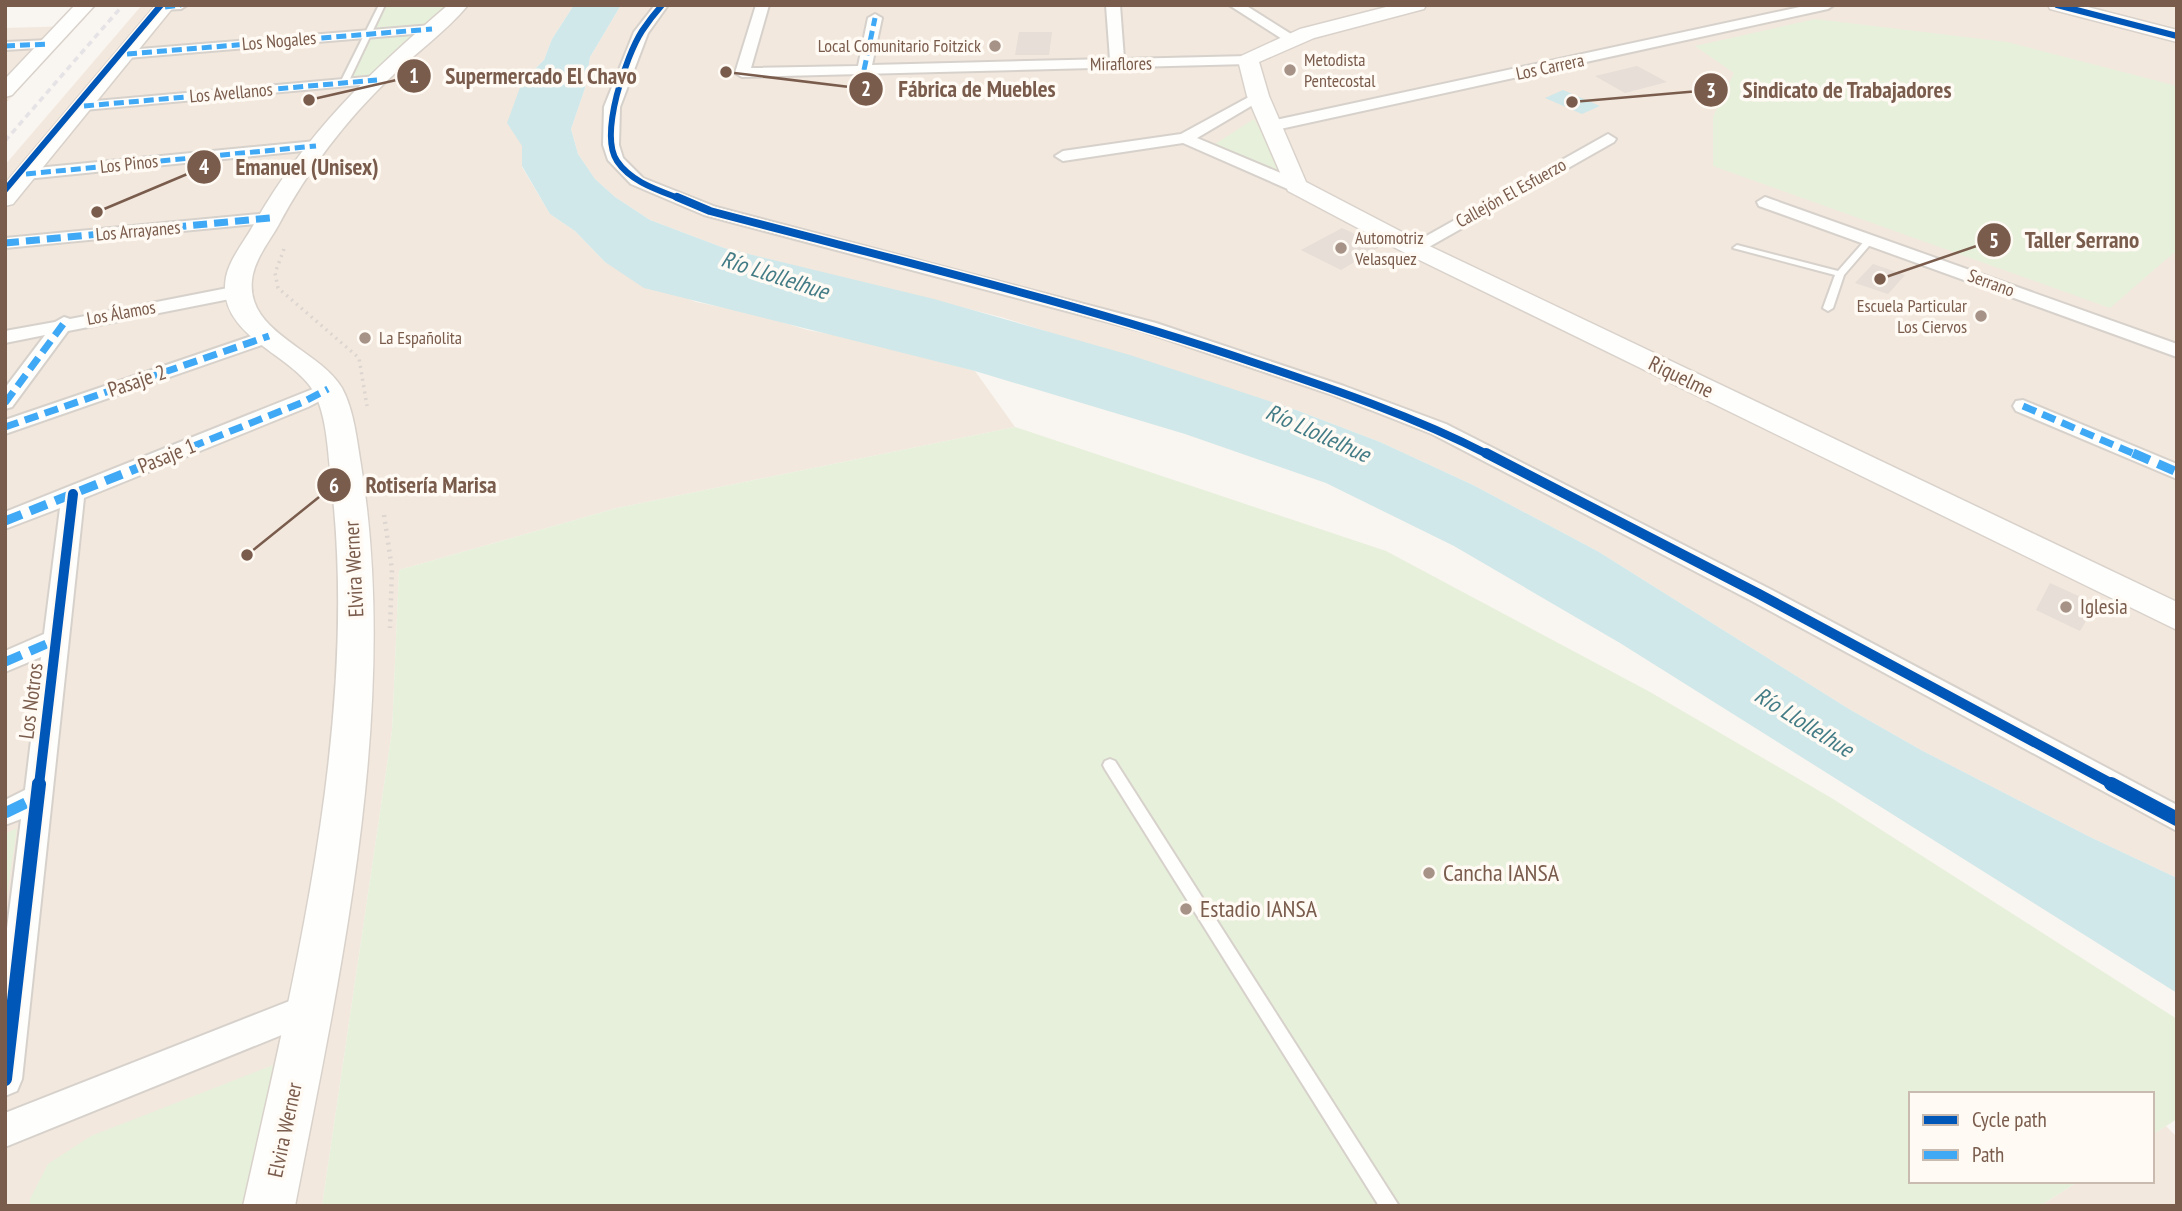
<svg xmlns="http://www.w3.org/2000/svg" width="2182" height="1211" font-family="'PT Sans Narrow',sans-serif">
<rect width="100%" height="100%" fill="#f9f5f0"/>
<g fill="#f2e8de">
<path d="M 142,5 L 574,5 L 552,39 L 544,60 L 522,82 L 522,167 L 550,214 L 575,231 L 605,262 L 696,302 L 760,315 L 807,330 L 852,338 L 975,371 L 1015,427 L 617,508 L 399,570 L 392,731 L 322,1206 L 5,1206 L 5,165 Z"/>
<path d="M 621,5 L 2177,5 L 2177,878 L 2090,837 L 1921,750 L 1849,709 L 1599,552 L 1473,485 L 1380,442 L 1296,410 L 1001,317 L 724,248 L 650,220 L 615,197 L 595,179 L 578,154 L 571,129 L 585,88 L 590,57 Z"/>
<path d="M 77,26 L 5,104 L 5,28 Z"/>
<path d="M 2166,1126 L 2177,1137 L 2177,1206 L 2040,1206 L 2079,1181 L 2152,1181 L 2152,1135 Z"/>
</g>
<g fill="#e7f0db">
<path d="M 377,5 L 453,5 L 370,83 L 337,85 Z"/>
<path d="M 1815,19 L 2007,42 L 2177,86 L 2177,250 L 2110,308 L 1713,166 L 1713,117 L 1734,73 L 1695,46 Z"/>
<path d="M 1254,119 L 1283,169 L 1277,172 L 1215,144 Z"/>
<path d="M 1015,427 L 1386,551 L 1650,692 L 1833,799 L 2177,1019 L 2177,1119 L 2152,1135 L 2152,1094 L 1911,1094 L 1911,1181 L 2079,1181 L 2040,1206 L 322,1206 L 392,731 L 399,570 L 617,508 Z"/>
<path d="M 17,828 L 5,910 L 5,834 Z"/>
<path d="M 281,1062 L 249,1206 L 30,1206 L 30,1199 L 48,1164 L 91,1136 Z"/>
</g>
<g fill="#d0e8ea">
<path d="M 574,5 L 621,5 L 590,57 L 585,88 L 571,129 L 578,154 L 595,179 L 615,197 L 650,220 L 724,248 L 934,299 L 1130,355 L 1296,410 L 1380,442 L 1473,485 L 1599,552 L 1849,709 L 1921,750 L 2090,837 L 2177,878 L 2177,993 L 1620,643 L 1454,546 L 1326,483 L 1185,434 L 975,371 L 644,288 L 605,262 L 575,231 L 550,214 L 522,166 L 522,146 L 507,123 L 522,82 L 544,60 L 552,39 Z"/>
<path d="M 1563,90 L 1600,106 L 1582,114 L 1545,98 Z"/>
</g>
<g fill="#e6ded7">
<path d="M 1019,32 L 1052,32 L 1049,55 L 1015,55 Z"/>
<path d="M 1637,66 L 1667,82 L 1625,93 L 1595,76 Z"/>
<path d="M 1342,228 L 1381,246 L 1341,270 L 1301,250 Z"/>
<path d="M 1873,264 L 1905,275 L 1888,294 L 1855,283 Z"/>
<path d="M 2050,583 L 2096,604 L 2080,631 L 2036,610 Z"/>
</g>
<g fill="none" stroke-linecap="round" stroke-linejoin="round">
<defs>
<g id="lane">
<path d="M 379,5 L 385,5 L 348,83 L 341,85 L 340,83 Z"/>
<path d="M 1871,236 L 1875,239 L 1844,275 L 1833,308 L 1828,311 L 1823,308 L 1835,275 L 1733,248 L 1737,245 L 1838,271 L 1868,237 Z"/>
<path d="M 1110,759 L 1115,761 L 1399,1206 L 1379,1206 L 1105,769 L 1103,765 L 1105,761 Z"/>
</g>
<g id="street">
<path d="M 160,5 L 187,5 L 181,9 L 160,10 Z"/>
<path d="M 655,5 L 668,5 L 648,33 L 620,107 L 619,145 L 623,158 L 643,178 L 716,207 L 1156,323 L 1344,386 L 1446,424 L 1768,588 L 2177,805 L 2177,831 L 1750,600 L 1432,434 L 1330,394 L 1142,331 L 704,215 L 631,184 L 608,160 L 603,145 L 604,107 L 634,32 Z"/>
<path d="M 756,5 L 769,5 L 751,68 L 858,66 L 868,18 L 875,14 L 882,18 L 872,65 L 1110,59 L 1106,5 L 1120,5 L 1124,59 L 1248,56 L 1255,60 L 1248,64 L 742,77 L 735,73 Z"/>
<path d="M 1229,5 L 1245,5 L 1299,39 L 1297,42 L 1287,42 Z"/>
<path d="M 1809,5 L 1834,5 L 1828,9 L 1271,131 L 1263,126 L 1271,121 Z"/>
<path d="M 432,25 L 439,29 L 437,32 L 127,58 L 120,54 L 127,50 Z"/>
<path d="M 49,40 L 56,44 L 54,47 L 5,50 L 5,42 Z"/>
<path d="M 377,76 L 384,80 L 382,83 L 84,110 L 77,106 L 84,102 Z"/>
<path d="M 1258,92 L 1265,96 L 1263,99 L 1197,138 L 1302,182 L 1304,186 L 1302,190 L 1290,190 L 1183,143 L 1063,161 L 1055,156 L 1063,151 L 1181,134 Z"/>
<path d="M 1608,134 L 1616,139 L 1614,142 L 1420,252 L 1414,253 L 1405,248 Z"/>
<path d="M 316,141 L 322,143 L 324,146 L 322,149 L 26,179 L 18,174 L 26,169 Z"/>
<path d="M 1765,197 L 2177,344 L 2177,357 L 1759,206 L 1757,202 Z"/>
<path d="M 270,213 L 276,214 L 279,218 L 276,222 L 5,248 L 5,238 Z"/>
<path d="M 238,286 L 245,288 L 247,292 L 245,296 L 68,331 L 12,407 L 5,409 L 5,388 L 45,335 L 5,343 L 5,331 L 55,322 L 64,317 L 70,319 Z"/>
<path d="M 269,330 L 276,332 L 279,336 L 276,340 L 5,434 L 5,420 Z"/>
<path d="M 328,383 L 335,385 L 338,389 L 335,393 L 308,407 L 84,498 L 22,1079 L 17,1091 L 5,1096 L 5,944 L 21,819 L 5,825 L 5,800 L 25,790 L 41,657 L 5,672 L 5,651 L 44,634 L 60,508 L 5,529 L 5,512 Z"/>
<path d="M 2023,400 L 2177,464 L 2177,479 L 2016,411 L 2013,406 L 2016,401 Z"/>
<path d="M 310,993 L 321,997 L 326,1008 L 321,1019 L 5,1147 L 5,1113 Z"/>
</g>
<g id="secondary">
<path d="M 75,5 L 95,5 L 12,95 L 5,97 L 5,79 Z"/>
<path d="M 156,5 L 175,5 L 13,204 L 5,206 L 5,184 Z"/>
<path d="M 448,5 L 468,5 C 446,32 415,53 390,78 C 344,122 308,170 278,226 C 269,242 254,260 252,280 C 246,333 319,349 342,388 C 354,410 357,441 361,465 C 400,707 341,969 295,1206 L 243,1206 C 295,974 360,718 331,479 C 328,453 327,418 315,394 C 295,354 215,337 226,277 C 230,258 245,241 254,224 C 307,132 368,74 448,5 Z"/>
<path d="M 1394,5 L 1426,5 L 1424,9 L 1314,38 L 1259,62 L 1269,96 L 1306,182 L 1423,243 L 2177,602 L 2177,630 L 1405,253 L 1288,191 L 1247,96 L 1238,60 L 1241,56 L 1300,29 Z"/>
<path d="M 2048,5 L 2080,5 L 2177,30 L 2177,42 L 2050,9 Z"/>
</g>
</defs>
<use href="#lane" stroke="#d7d1cb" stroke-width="4"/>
<use href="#street" stroke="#d7d1cb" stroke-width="4"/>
<use href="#secondary" stroke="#d9d2cb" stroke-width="3"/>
<path stroke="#dcd5d0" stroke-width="3.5" stroke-dasharray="2 4.5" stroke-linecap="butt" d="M 284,249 L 275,273 L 278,288 L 359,358 L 367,406"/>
<path stroke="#dcd5d0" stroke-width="4.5" stroke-dasharray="2 5" stroke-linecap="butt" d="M 384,515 L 392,569 L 390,628"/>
<use href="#lane" fill="#fefefd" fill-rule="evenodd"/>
<use href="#street" fill="#fefefd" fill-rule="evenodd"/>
<use href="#secondary" fill="#fefefd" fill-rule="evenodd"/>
<path stroke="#e6e3e7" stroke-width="3.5" stroke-dasharray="6 4.5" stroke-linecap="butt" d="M 5,141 L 123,5"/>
<g stroke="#3fa9f5" stroke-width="5" stroke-dasharray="10 5" stroke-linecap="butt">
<path d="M 165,7 L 181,5"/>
<path d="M 5,46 L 49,44"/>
<path d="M 127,54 L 432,29"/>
<path d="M 864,70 L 875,18"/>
<path d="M 84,106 L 377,80"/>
<path d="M 26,174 L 316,146"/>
</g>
<g stroke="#3fa9f5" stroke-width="7" stroke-dasharray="14 7" stroke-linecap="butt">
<path d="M 5,243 L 270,218"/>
<path d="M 5,403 L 64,323"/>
<path d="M 2023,406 L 2137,455"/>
<path d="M 5,427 L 269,336"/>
<path d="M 171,455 L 301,403 L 328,389"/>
</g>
<g stroke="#3fa9f5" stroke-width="9" stroke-dasharray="18 9" stroke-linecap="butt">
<path d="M 2133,453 L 2177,472"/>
<path d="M 5,521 L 175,453"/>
<path d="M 5,662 L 58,639"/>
</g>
<path stroke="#3fa9f5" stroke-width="11" stroke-dasharray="23 11" stroke-linecap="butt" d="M 5,813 L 38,797"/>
<defs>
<g id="cycleway-far3">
<path d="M 662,5 C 655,13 648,22 642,31 C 626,56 599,134 617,161 C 631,182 658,190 681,199"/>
<path d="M 2057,5 L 2177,36"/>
<path d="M 5,190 L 161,5"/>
</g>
<path id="cycleway-far2" d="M 677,197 L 710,211 C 891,259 1075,302 1252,362 C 1333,389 1413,416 1489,455"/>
<g id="cycleway-far1">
<path d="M 1486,453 L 1759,594 L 2114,785"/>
<path d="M 39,785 L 73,494"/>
</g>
<g id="cycleway">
<path d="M 2111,784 L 2177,819"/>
<path d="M 5,1079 L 39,784"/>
</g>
</defs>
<use href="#cycleway-far3" stroke="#fffaf3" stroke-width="9"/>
<use href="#cycleway-far2" stroke="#fffaf3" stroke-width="11"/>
<use href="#cycleway-far1" stroke="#fffaf3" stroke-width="15"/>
<use href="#cycleway" stroke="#fffaf3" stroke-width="18"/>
<use href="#cycleway-far3" stroke="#0057b8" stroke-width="6"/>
<use href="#cycleway-far2" stroke="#0057b8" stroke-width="8"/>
<use href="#cycleway-far1" stroke="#0057b8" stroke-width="10"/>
<use href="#cycleway" stroke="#0057b8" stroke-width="14"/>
</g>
<g fill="#a69286" stroke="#fffaf3" stroke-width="2.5">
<circle cx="995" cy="46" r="7"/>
<circle cx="1290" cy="70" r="7"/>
<circle cx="1341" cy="248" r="7"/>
<circle cx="1981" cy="316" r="7"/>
<circle cx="365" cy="338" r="7"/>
<circle cx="2066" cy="607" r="7"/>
<circle cx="1429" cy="873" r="7"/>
<circle cx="1186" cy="909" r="7"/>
</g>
<g text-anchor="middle" stroke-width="7" stroke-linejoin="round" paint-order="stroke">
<g font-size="18" fill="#7a5c4d" stroke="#fffaf3">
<text transform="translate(279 41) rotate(-5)" y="6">Los Nogales</text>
<text transform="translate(1121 64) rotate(-1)" y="6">Miraflores</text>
<text transform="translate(1550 67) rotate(-12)" y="6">Los Carrera</text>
<text transform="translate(231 93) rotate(-5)" y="6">Los Avellanos</text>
<text transform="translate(129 164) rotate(-6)" y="6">Los Pinos</text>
<text transform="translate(1511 193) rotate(-29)" y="6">Callejón El Esfuerzo</text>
<text transform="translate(138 231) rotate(-5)" y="6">Los Arrayanes</text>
<text transform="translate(1991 283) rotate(20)" y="6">Serrano</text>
<text transform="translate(121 313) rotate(-10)" y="6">Los Álamos</text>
</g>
<g font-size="18" fill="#7a5c4d" stroke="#fffaf3" text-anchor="start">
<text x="981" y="52" text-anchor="end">Local Comunitario Foitzick</text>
<text x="1304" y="66">Metodista<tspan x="1304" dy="21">Pentecostal</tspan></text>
<text x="1355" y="244">Automotriz<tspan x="1355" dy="21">Velasquez</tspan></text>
<text x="1967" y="312" text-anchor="end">Escuela Particular<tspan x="1967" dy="21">Los Ciervos</tspan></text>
<text x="379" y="344">La Españolita</text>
</g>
<g font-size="21" fill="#7a5c4d" stroke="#fffaf3">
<text transform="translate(1681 377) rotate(26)" y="7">Riquelme</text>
<text transform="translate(137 381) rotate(-19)" y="7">Pasaje 2</text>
<text transform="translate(167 456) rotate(-22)" y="7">Pasaje 1</text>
<text transform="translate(354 569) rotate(-93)" y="7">Elvira Werner</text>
<text transform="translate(31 701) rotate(-83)" y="7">Los Notros</text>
<text transform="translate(285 1130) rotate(-78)" y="7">Elvira Werner</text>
</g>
<g font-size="21" fill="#7a5c4d" stroke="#fffaf3" text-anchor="start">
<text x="2080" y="614">Iglesia</text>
</g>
<g font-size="23" font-style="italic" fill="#437c86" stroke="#fffaf3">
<text transform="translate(775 275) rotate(18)" y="8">Río Llollelhue</text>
<text transform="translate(1318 433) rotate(24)" y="8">Río Llollelhue</text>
<text transform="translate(1804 722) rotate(32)" y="8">Río Llollelhue</text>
</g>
<g font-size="24" fill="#7a5c4d" stroke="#fffaf3" text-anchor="start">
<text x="1443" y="881">Cancha IANSA</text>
<text x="1200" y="917">Estadio IANSA</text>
</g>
</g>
<path fill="none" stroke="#7a5c4d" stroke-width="2.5" d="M309 100L414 76M726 72L866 89M1572 102L1711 90M97 212L204 167M1880 279L1994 240M247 555L334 485"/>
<g fill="#7a5c4d" stroke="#fffaf3" stroke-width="2.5">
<circle cx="309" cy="100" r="7"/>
<circle cx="726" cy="72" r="7"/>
<circle cx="1572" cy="102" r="7"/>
<circle cx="97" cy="212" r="7"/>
<circle cx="1880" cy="279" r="7"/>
<circle cx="247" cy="555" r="7"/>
<circle cx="414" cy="76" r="18"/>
<circle cx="866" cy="89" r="18"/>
<circle cx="1711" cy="90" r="18"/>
<circle cx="204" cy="167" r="18"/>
<circle cx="1994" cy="240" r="18"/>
<circle cx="334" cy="485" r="18"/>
</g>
<g font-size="21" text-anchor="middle" font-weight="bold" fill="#fff">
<text x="414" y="83">1</text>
<text x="866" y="96">2</text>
<text x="1711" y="98">3</text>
<text x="204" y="174">4</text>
<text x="1994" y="248">5</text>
<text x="334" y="493">6</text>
</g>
<g font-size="23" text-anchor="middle" font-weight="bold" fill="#7a5c4d" stroke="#fffaf3" stroke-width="7" stroke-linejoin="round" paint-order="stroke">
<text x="541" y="84">Supermercado El Chavo</text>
<text x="977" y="97">Fábrica de Muebles</text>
<text x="1847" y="98">Sindicato de Trabajadores</text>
<text x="307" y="175">Emanuel (Unisex)</text>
<text x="2082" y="248">Taller Serrano</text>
<text x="431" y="493">Rotisería Marisa</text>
</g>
<rect width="2182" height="1211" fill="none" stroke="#7a5c4d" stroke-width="14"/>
<rect x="1909" y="1092" width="245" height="91" fill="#fffaf3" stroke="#cabbb1" stroke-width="2"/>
<rect x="1923" y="1115" width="35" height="10" fill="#0057b8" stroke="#cabbb1" stroke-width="2"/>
<text x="1972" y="1127" font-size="21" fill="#7a5c4d">Cycle path</text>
<rect x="1923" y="1150" width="35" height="10" fill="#3fa9f5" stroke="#cabbb1" stroke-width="2"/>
<text x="1972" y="1162" font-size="21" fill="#7a5c4d">Path</text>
</svg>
